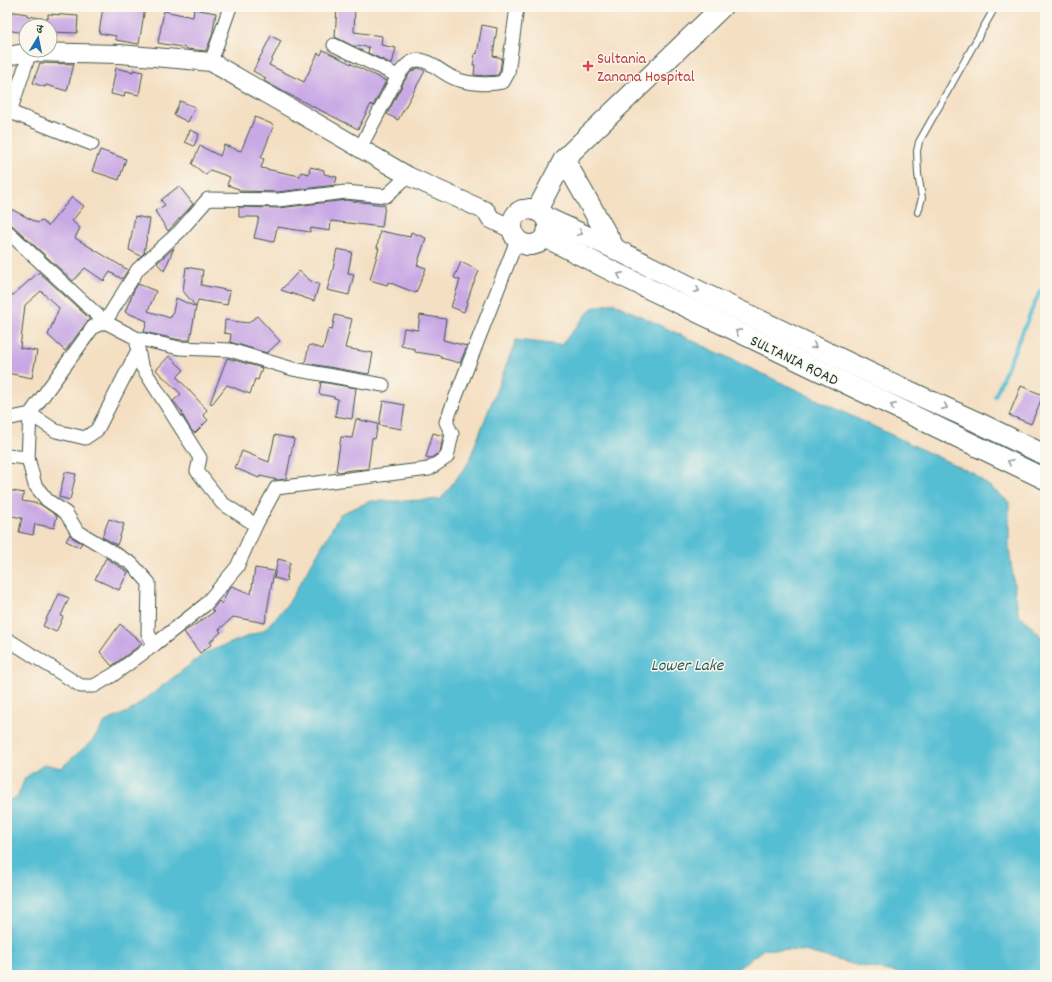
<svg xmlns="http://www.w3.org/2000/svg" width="1052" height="982" font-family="Dekko,'Playpen Sans Deva',sans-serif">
<rect width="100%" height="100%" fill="#fbf7ec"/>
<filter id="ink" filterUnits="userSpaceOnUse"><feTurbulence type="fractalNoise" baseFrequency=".025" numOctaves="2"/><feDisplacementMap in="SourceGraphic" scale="8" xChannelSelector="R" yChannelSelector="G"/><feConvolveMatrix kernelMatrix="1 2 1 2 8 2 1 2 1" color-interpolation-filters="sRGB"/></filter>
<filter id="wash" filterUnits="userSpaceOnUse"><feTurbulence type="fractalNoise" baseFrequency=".012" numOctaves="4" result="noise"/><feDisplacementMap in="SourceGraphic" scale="16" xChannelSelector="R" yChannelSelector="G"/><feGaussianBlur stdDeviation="0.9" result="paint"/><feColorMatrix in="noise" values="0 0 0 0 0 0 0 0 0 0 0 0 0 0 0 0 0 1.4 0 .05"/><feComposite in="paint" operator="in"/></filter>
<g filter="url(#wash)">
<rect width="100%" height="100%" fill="#f4dfc2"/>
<path fill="#56bed3" stroke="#3a7e84" d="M 613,303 L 974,474 L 1009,502 L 1009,549 L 1018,613 L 1045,640 L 1045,975 L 913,975 L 860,966 L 804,951 L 764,949 L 729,975 L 7,975 L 7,801 L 17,798 L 25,778 L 45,764 L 61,768 L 93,740 L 105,722 L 130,711 L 205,653 L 264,630 L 288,604 L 326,539 L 340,514 L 371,501 L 402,501 L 441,499 L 468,463 L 516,340 L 561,345 L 592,308 Z"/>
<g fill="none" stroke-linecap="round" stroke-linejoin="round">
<path stroke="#56bed3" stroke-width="4" d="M 995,396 L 1040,291 L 1045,286"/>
</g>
<g id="blocks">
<g fill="#c9a9e5">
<path d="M 103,7 L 145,7 L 139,44 L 116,40 L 116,36 L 99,33 Z"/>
<path d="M 337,7 L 355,7 L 354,32 L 382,36 L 381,45 L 396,48 L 392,64 L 368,53 L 369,47 L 353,46 L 335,37 Z"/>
<path d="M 194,9 L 216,13 L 212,36 L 206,51 L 187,49 L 187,48 L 158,43 L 164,11 L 193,17 Z"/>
<path d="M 8,11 L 27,14 L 27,16 L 48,19 L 48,14 L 78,16 L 77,33 L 50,32 L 50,26 L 25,26 L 24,33 L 7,30 Z"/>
<path d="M 482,25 L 497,28 L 493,56 L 502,58 L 500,70 L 498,75 L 485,76 L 474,75 L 475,65 L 473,65 L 475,53 L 477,54 Z"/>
<path d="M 271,36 L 281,41 L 269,65 L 304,82 L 318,53 L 321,55 L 323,50 L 386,81 L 373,106 L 371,104 L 358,129 L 286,93 L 264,81 L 266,78 L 253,71 Z"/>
<path d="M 40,63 L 74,64 L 67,91 L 46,85 L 45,87 L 33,83 Z"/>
<path d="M 116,68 L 133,72 L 133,70 L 143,72 L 139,95 L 125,92 L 124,97 L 111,94 Z"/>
<path d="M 419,68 L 425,71 L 398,120 L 387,114 L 405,80 L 411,72 L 416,69 Z"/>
<path d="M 180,101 L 195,107 L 188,122 L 174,115 Z"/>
<path d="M 255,117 L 274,125 L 261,158 L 264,159 L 261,168 L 300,176 L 301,172 L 309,174 L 310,167 L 324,170 L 324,174 L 337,177 L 335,185 L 278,192 L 239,191 L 239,189 L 227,185 L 230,177 L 210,170 L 206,175 L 192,164 L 200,146 L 220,156 L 224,145 L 241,151 Z"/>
<path d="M 190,130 L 199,134 L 194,146 L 185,142 Z"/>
<path d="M 100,150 L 126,159 L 119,180 L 92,171 Z"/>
<path d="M 179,186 L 193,204 L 168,231 L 155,211 L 165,205 L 161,200 Z"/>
<path d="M 72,197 L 84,206 L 72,221 L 80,228 L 75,238 L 128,270 L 122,279 L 110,272 L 104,281 L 85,268 L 73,281 L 12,225 L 7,223 L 7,207 L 38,223 L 41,220 L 48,226 Z"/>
<path d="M 346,200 L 385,205 L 382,227 L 331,221 L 330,231 L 311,228 L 310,232 L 277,227 L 274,242 L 254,238 L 259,217 L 239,217 L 239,207 L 279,208 Z"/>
<path d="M 135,216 L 150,219 L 144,253 L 141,256 L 129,250 Z"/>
<path d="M 380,231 L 410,237 L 411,232 L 426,238 L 417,265 L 426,268 L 416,293 L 388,282 L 387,285 L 370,280 L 379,248 L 377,248 Z"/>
<path d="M 174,248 L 164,271 L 157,263 Z"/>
<path d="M 337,249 L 352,252 L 348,273 L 354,274 L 349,295 L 327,290 L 333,269 Z"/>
<path d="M 461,262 L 479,271 L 472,287 L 464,312 L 451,307 L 460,280 L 454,278 Z"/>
<path d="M 186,267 L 203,270 L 201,285 L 230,291 L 227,305 L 198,300 L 196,307 L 183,291 Z"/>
<path d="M 299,271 L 312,282 L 319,284 L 314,301 L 281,290 Z"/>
<path d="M 39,272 L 90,319 L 87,322 L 65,351 L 48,335 L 59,308 L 41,291 L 25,305 L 20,348 L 37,351 L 32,378 L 7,373 L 7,321 L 9,305 L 7,305 L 7,294 L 13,295 Z"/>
<path d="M 138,284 L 156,291 L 148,311 L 170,318 L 171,316 L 172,316 L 176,298 L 196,307 L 190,340 L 180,340 L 144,332 L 147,321 L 125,312 L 134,290 Z"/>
<path d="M 335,315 L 352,319 L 345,348 L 373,353 L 369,374 L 305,363 L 309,345 L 323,349 L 328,329 L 332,330 Z"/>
<path d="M 420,315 L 446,319 L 443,340 L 467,346 L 460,363 L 441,358 L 442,356 L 415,352 L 415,349 L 401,346 L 404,328 L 418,330 Z"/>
<path d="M 257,316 L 280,341 L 267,353 L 230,342 L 231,334 L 224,333 L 225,320 L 248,323 Z"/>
<path d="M 169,356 L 184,370 L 177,377 L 207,410 L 203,415 L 208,420 L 195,433 L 191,430 L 182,414 L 183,413 L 173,401 L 181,394 L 156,370 Z"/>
<path d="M 227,358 L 262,368 L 258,380 L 255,379 L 250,394 L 227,385 L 212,404 L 210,403 Z"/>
<path d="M 321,382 L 356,388 L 352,419 L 335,416 L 338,399 L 334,398 L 334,397 L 319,394 Z"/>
<path d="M 1021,386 L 1043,395 L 1031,424 L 1009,415 Z"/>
<path d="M 383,401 L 405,405 L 401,429 L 379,425 Z"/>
<path d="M 356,419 L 378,424 L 375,439 L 372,438 L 368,469 L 351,470 L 340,472 L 336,471 L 341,437 L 352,438 Z"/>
<path d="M 433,433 L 443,436 L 440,452 L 431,458 L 426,457 Z"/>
<path d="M 275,435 L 294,439 L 286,479 L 278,480 L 260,476 L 259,478 L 235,468 L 242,451 L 269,462 Z"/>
<path d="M 65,472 L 76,474 L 70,500 L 59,497 Z"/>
<path d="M 7,490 L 24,493 L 22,501 L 40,504 L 57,516 L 54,528 L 35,524 L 33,535 L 19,532 L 22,518 L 7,515 Z"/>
<path d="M 109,519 L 124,524 L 117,545 L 102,537 Z"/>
<path d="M 70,534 L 73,538 L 82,543 L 79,547 L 66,541 Z"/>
<path d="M 106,558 L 128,572 L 119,590 L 95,579 Z"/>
<path d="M 278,559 L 290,562 L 286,581 L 274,578 Z"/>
<path d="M 255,568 L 274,571 L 265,623 L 233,617 L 219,630 L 221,632 L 210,642 L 212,644 L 200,653 L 184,632 L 214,612 L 212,610 L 219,601 L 222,604 L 228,590 L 232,586 L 251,594 Z"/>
<path d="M 59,594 L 69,598 L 61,616 L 63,617 L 56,632 L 43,626 L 50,611 L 51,612 Z"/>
<path d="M 120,624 L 142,643 L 136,648 L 112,666 L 100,652 Z"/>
</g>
</g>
</g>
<g filter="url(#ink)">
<use href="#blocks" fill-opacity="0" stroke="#3f5549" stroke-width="1"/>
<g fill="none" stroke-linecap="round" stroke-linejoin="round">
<defs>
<path id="lane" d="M 918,212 L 922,198 L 918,174 L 917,151 L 919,142 L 995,7"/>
<g id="street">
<path d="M 334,45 L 398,76"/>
<path d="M 211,62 L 230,7"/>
<path d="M 10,112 L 92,144"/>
<path d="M 7,116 L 10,112 L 30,52"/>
<path d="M 360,148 L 398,76 C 419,43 433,70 456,79 C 469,84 489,85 503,82 L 508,73 L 517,7"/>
<path d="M 7,231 L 105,322 L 136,338 L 141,365 L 200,458 L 197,471 L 222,503 L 256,525"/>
<path d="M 136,338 L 179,348 L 230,350 L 293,369 L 383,385"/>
<path d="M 138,350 L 97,430 L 85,438 L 56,431 L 30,414 L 28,458 L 35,485 L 47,500 L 66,513 L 77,531 L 132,564 L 149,583 L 148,633 L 154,645"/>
<path d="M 7,419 L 30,414 L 93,327 L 105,322 L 138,269 L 179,232 L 208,199 L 278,200 L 346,192 L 386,196 L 408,176"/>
<path d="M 7,456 L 28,458"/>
<path d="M 7,639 L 81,686 L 94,686 L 113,675 L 154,645 L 205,605 L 237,567 L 256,525 L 276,488 L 429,469 L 447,457 L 452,434 L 446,422 L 517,240"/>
</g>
<path id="secondary" d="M 7,56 L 30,52 L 120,54 L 211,62 L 408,176 L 486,211 L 491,219 L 512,229"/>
<g id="primary">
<path d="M 564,159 L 615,249"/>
<path d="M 529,209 C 555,211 553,243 531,245 C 510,246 506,217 522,210 C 524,210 527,210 529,209 Z"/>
<path d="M 537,210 L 564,159 L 722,7"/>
<path d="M 545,217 L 615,249 L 707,295 L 889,382 L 977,422 L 1045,455"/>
<path d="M 545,237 L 616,273 L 1045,479"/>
</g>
</defs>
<use href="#lane" stroke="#3f5549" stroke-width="8"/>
<use href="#street" stroke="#3f5549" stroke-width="15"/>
<use href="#secondary" stroke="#3f5549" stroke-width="20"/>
<use href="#primary" stroke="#3f5549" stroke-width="22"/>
<use href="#lane" stroke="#fff" stroke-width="6"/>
<use href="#street" stroke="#fff" stroke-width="13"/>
<use href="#secondary" stroke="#fff" stroke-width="18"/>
<use href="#primary" stroke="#fff" stroke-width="20"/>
</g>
<defs><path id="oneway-chevron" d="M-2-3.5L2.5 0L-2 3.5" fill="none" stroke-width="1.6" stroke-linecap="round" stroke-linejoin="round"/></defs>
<g stroke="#8f9e9a">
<use href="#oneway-chevron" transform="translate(580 233) rotate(25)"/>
<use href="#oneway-chevron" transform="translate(620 275) rotate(-154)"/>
<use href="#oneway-chevron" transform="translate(697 290) rotate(27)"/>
<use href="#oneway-chevron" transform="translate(738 332) rotate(-154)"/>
<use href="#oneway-chevron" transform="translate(814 346) rotate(26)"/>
<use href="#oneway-chevron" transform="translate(893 406) rotate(-154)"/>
<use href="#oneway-chevron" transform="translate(945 407) rotate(25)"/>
<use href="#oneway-chevron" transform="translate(1010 462) rotate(-154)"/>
</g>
</g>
<path fill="#e0444e" stroke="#fbf7ec" stroke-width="1.5" d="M586 60h4v4h4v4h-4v4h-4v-4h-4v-4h4z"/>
<g text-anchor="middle" stroke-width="3" stroke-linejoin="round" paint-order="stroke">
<g font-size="16" fill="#be3a42" stroke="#fbf7ec" text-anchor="start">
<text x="597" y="63">Sultania<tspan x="597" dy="18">Zanana Hospital</tspan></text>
</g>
<g font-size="16" fill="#1f3d34" stroke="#fbf7ec">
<text transform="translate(795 359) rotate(26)" y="6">SULTANIA ROAD</text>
</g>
<g font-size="17" font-style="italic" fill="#2d5d5c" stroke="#fbf7ec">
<text x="687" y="670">Lower Lake</text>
</g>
</g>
<rect width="1052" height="982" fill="none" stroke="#fbf7ec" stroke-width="24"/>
<g transform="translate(38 38) rotate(10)"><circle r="19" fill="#fbf7ec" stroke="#a3ada2"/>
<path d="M0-3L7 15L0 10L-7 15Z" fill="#1f6fb2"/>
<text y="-6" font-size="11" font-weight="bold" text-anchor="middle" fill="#1f3d34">उ</text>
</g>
</svg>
